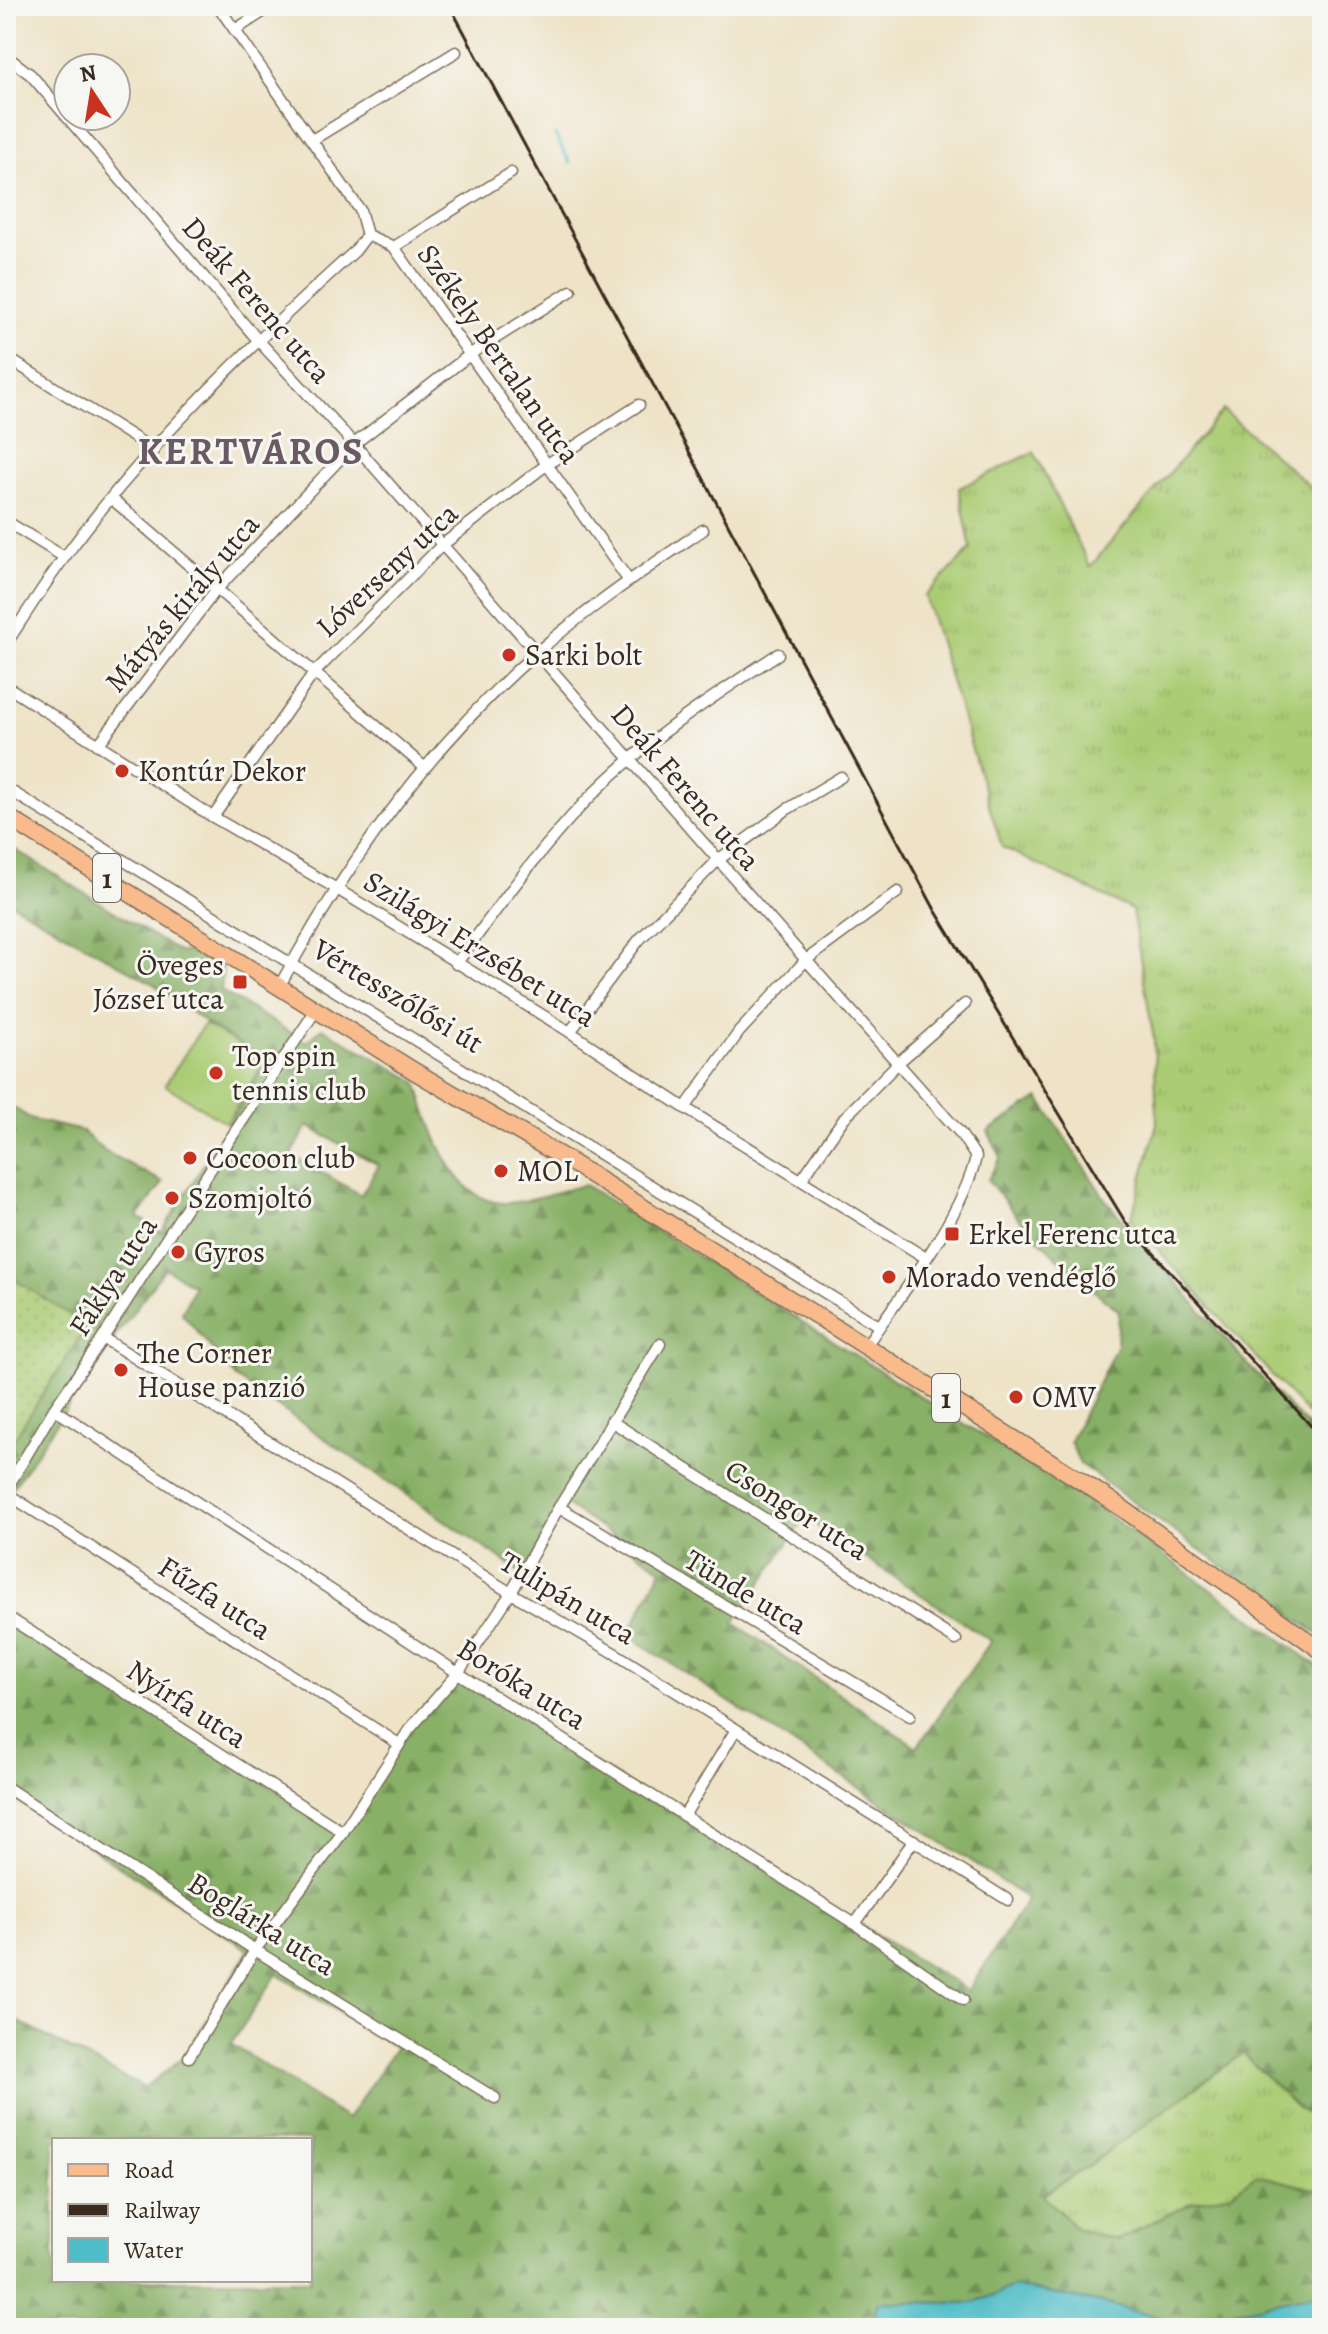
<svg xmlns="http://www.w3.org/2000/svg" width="1328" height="2334" font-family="Alegreya,serif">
<defs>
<pattern id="grass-tufts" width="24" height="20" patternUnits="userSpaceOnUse" patternTransform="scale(2)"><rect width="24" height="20" fill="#abcc74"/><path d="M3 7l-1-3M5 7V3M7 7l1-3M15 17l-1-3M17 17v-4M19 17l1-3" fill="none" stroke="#94af64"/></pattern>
<pattern id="forest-firs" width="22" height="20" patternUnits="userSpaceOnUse" patternTransform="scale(2)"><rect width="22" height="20" fill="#88b066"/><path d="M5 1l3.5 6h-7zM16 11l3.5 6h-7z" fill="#708f53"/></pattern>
<pattern id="park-dots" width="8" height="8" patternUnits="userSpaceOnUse" patternTransform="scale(2)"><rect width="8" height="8" fill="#abcc74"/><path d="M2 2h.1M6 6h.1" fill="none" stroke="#94af64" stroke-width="1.8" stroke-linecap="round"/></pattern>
</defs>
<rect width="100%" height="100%" fill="#f6f6f2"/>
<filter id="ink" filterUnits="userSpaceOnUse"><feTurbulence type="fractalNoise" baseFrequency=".0125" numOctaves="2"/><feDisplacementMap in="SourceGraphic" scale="16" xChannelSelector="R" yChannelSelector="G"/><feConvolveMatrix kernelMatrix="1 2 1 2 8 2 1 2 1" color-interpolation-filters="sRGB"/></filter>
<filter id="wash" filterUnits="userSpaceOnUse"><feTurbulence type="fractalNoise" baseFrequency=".006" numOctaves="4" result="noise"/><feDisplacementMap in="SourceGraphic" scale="32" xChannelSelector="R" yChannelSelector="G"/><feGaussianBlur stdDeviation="1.8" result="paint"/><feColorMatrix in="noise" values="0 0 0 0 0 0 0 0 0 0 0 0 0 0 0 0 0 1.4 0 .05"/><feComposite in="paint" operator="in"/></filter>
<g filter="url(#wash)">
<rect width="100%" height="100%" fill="#eee3c7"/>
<g fill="url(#grass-tufts)" stroke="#737b49" stroke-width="2">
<path d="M 1223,410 L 1322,497 L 1322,1430 L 1131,1220 L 1157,1123 L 1154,1040 L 1132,910 L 1002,847 L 925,596 L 971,549 L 959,488 L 1034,452 L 1090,567 Z"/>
<path d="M 1243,2053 L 1295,2106 L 1322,2124 L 1322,2191 L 1256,2175 L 1230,2194 L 1193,2202 L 1118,2240 L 1077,2229 L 1043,2195 L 1091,2164 Z"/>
</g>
<g fill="url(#forest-firs)" stroke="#626d42" stroke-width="2" fill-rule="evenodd">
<path d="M 6,844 L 179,952 L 206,951 L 223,966 L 221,991 L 307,1042 L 322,1028 L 417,1082 C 429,1122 452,1206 507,1203 C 534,1201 559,1190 585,1185 L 1098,1508 L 1322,1669 L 1322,2124 L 1295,2106 L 1243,2053 L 1091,2164 L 1043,2195 L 1077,2229 L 1118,2240 L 1193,2202 L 1230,2194 L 1256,2175 L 1322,2191 L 1322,2292 L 1180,2323 L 1102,2303 L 1013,2287 L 974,2303 L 877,2302 L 874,2328 L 6,2328 L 6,2015 L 144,2088 L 185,2056 L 249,1950 L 6,1793 L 6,1619 L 342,1832 L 409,1730 L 458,1673 L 531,1725 L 968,1991 L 1028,1899 L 628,1635 L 662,1569 L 566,1505 L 523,1574 L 236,1378 L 182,1313 L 194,1286 L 165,1268 L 107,1348 L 6,1498 L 6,1451 L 87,1326 L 6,1274 L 6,1103 L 33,1120 L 82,1131 L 104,1151 L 163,1182 L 138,1217 L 162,1232 L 268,1060 L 211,1027 L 155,985 L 6,900 ZM 307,1126 L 379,1165 L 361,1195 L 292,1155 ZM 805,1518 L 991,1641 L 917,1747 L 734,1623 ZM 277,1974 L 396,2047 L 347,2119 L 231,2044 ZM 54,2140 L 310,2140 L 310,2280 L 54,2280 Z"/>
<path d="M 1039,1098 L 1107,1202 L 1247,1364 L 1322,1441 L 1322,1637 L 1080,1464 L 1070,1441 L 1117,1345 L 1119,1311 L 1072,1272 L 1024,1225 L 988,1180 L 1001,1157 L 988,1131 Z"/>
</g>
<path fill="url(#park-dots)" stroke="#737b49" stroke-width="2" d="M 6,1274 L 87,1326 L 6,1451 Z"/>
<path fill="#abcc74" stroke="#737b49" stroke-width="2" d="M 204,1024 L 266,1060 L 226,1123 L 165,1085 Z"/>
<path fill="#4fbdc7" stroke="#457472" stroke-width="2" d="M 1013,2287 L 1102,2303 L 1181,2323 L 1322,2292 L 1322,2328 L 874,2328 L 877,2302 L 974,2303 Z"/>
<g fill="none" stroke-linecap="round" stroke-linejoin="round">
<path stroke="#4fbdc7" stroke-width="3" d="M 555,135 L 570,163"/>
</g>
</g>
<g filter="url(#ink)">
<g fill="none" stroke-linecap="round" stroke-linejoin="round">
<defs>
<g id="minor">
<path d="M 218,6 L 360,210 L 367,235 L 394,247 L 629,581"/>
<path d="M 235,30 L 272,6"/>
<path d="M 6,56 L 31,75 L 257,339 L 354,444 L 806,960 L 960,1133 L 976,1157 C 962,1217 901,1295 865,1347"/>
<path d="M 312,140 L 456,52"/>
<path d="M 394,247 L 511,173"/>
<path d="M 6,357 L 154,450"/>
<path d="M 112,499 L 424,767"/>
<path d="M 6,521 L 64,557"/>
<path d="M 6,644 C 25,615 44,585 64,558 C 147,444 251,345 355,251 L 367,235"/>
<path d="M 6,686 L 213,817 L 337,889 L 570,1032 L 685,1108 L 926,1258"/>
<path d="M 98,745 L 216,590 L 354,444 L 472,353 L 571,291"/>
<path d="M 6,788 L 879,1326"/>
<path d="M 213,817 L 314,673 L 441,546 L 546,465 L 639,405"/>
<path d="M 456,964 C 497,909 537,852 585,802 C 641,743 711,698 778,654"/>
<path d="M 280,985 C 347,862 430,746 536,653 C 588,608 646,569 703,530"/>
<path d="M 570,1032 L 639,940 L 718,860 L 786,810 L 841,777"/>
<path d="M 685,1108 L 739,1032 L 806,960 L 898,892"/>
<path d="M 802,1179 L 844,1118 L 899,1062 L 965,1004"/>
<path d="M 103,1338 L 511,1593 L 616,1654 L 1008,1900"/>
<path d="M 54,1409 L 458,1673 L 855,1924 L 963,2000"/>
<path d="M 611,1421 L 956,1640"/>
<path d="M 6,1490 L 54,1409 L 103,1338 L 219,1156 L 316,1010"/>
<path d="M 6,1493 L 399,1744"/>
<path d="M 559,1507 L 910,1716"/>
<path d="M 6,1616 L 343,1832"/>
<path d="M 6,1787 L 255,1950 L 495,2098"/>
<path d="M 684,1816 L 735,1731"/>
<path d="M 855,1924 L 914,1840"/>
<path d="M 189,2057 L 255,1950 L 343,1832 L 409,1730 L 458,1673 L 511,1593 L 555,1514 L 660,1344"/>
</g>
<path id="primary" d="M 6,816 L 414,1071 L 564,1158 L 1075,1477 L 1122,1508 L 1322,1651"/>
</defs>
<use href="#minor" stroke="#7a6b59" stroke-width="13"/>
<use href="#primary" stroke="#7a6b59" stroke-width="19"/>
<use href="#minor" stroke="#fff" stroke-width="10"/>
<use href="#primary" stroke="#fabb8c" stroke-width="16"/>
<path stroke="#3b2a1e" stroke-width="3" d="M 450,6 L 935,910 L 1126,1223 L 1322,1438"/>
</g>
</g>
<g fill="#c8321e" stroke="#f6f6f2" stroke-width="3">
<circle cx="509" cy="655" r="8"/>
<circle cx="122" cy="771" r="8"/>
<rect x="232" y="974" width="16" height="16" rx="4"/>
<circle cx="216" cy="1073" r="8"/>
<circle cx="190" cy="1158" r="8"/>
<circle cx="501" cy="1171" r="8"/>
<circle cx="172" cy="1198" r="8"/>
<rect x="944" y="1226" width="16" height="16" rx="4"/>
<circle cx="178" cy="1252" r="8"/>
<circle cx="889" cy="1277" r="8"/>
<circle cx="121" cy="1370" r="8"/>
<circle cx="1016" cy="1397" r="8"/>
</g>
<g text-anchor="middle" stroke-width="6" stroke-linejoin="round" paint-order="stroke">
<g fill="#f6f6f2" stroke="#73675e" stroke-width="2">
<rect x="93" y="854" width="28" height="48" rx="6"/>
<rect x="932" y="1374" width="28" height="48" rx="6"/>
</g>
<g font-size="28" font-weight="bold" fill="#3b2a1e">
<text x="107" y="888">1</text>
<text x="946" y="1408">1</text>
</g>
<g font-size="30" fill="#3b2a1e" stroke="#f6f6f2">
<text transform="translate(257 300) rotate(49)" y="10">Deák Ferenc utca</text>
<text transform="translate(499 354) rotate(55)" y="10">Székely Bertalan utca</text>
<text transform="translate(387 570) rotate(-43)" y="10">Lóverseny utca</text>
<text transform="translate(182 603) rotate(-50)" y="10">Mátyás király utca</text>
<text transform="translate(686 787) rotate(49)" y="10">Deák Ferenc utca</text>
<text transform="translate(480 949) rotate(32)" y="10">Szilágyi Erzsébet utca</text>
<text transform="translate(398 996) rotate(31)" y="10">Vértesszőlősi út</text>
<text transform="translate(113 1276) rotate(-57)" y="10">Fáklya utca</text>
<text transform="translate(797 1510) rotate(32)" y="10">Csongor utca</text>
<text transform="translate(746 1592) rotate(31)" y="10">Tünde utca</text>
<text transform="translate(215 1598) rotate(33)" y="10">Fűzfa utca</text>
<text transform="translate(568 1598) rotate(31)" y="10">Tulipán utca</text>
<text transform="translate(522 1684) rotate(32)" y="10">Boróka utca</text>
<text transform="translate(187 1704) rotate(33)" y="10">Nyírfa utca</text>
<text transform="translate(262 1924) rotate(32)" y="10">Boglárka utca</text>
</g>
<g font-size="30" fill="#3b2a1e" stroke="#f6f6f2" text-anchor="start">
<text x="525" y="665">Sarki bolt</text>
<text x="138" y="781">Kontúr Dekor</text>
<text x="224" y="975" text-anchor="end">Öveges<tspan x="224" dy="34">József utca</tspan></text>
<text x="232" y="1066">Top spin<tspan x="232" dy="34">tennis club</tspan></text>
<text x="206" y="1168">Cocoon club</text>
<text x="517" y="1181">MOL</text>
<text x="188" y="1208">Szomjoltó</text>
<text x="968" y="1244">Erkel Ferenc utca</text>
<text x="194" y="1262">Gyros</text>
<text x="905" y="1287">Morado vendéglő</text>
<text x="137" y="1363">The Corner<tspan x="137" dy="34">House panzió</tspan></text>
<text x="1032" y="1407">OMV</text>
</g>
<g font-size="38" font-weight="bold" letter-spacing="2" fill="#6a5a64" stroke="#f6f6f2">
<text x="251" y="464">KERTVÁROS</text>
</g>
</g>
<rect width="1328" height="2334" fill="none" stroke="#f6f6f2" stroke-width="32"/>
<rect x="52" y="2138" width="260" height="144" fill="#f6f6f2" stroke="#aba49d" stroke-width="2"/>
<rect x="68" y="2164" width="40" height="12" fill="#fabb8c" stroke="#aba49d" stroke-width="2"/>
<text x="124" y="2178" font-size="24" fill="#3b2a1e">Road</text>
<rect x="68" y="2204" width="40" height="12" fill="#3b2a1e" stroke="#aba49d" stroke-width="2"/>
<text x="124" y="2218" font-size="24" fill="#3b2a1e">Railway</text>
<rect x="68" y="2238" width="40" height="24" fill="#4fbdc7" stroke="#aba49d" stroke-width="2"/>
<text x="124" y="2258" font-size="24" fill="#3b2a1e">Water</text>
<g transform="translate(92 92) rotate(348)"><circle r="38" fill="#f6f6f2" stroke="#aba49d" stroke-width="2"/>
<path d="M0-6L14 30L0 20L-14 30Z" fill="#c8321e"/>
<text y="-12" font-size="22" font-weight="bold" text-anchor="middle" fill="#3b2a1e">N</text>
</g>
</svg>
